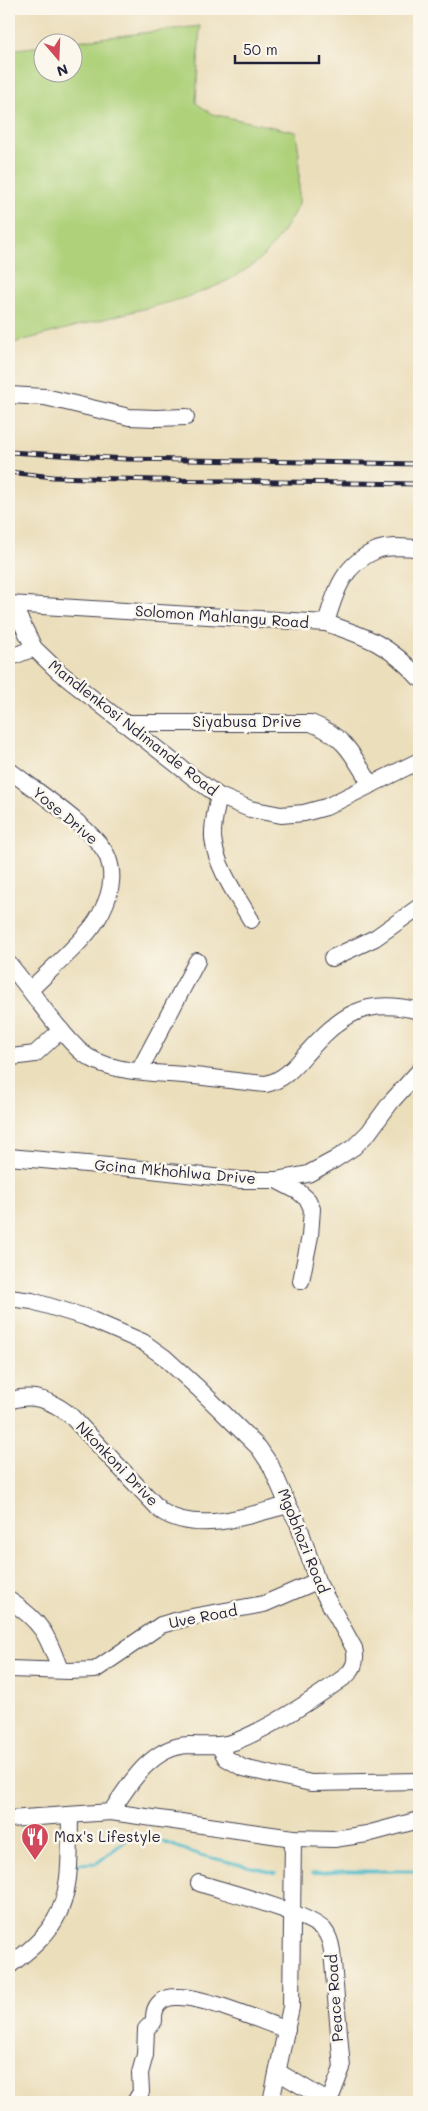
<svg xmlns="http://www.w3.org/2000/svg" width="428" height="2111" font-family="Mali,sans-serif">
<rect width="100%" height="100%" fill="#fbf7ec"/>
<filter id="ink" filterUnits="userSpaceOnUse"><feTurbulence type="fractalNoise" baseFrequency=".02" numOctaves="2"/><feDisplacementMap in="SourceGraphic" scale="10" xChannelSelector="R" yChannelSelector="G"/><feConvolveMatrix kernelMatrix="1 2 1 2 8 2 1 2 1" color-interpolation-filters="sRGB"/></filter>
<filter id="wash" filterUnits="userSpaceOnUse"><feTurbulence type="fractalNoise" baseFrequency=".0096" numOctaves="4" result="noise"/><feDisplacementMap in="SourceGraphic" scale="20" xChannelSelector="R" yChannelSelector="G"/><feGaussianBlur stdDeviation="1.12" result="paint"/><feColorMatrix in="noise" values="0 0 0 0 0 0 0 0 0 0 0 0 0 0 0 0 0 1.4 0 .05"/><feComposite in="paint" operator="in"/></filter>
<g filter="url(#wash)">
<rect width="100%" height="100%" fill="#ebdebb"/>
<path fill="#aed17a" stroke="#687a5a" d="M 200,26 L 196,103 L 212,114 L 296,132 L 299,154 L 299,204 C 288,223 276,246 259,260 C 220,292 171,302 123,314 C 85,324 47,334 9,344 L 9,50 L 42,46 L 42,72 L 72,72 L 72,42 L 68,42 Z"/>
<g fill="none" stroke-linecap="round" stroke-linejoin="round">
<g stroke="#4db9c8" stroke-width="3">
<path d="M 75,1864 L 97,1863 L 129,1838 L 152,1838 L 200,1855 L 276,1873"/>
<path d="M 313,1873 L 341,1871 L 414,1871 L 419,1868"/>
</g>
</g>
</g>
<g filter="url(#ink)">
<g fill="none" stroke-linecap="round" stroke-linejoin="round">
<defs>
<g id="minor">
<path d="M 9,395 L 45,397 L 129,417 L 156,418 L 186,417"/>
<path d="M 9,604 L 326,623 C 367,637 389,644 419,678"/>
<path d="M 13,605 L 34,648 L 59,672 L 194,778 L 219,796 L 250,809 L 281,815 L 304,813 L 326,807 L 419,761"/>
<path d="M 326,623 C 335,592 343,564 377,550 C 390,545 406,548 419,548"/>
<path d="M 9,658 L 34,648"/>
<path d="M 123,723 L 311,723 C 346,737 352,754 371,785"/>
<path d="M 9,770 C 33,789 99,832 108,858 C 116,879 108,902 97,920 C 83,942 50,970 31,989"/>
<path d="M 219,796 C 216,810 212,824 213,838 C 216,867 237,896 251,920"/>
<path d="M 332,958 L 375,938 L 419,907"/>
<path d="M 9,964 C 33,992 52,1024 79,1050 C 106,1075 159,1072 193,1076 C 217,1078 241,1082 266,1084 C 283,1080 293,1069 305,1055 C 340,1016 364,996 419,1011"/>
<path d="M 12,1057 L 35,1054 L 61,1030"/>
<path d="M 139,1071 L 197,961"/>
<path d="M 9,1157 L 142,1169 L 240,1180 L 276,1180 L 308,1174 L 334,1160 L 354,1147 L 369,1132 L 391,1102 L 419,1071"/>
<path d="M 276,1180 L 299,1192 L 308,1200 L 312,1209 L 310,1236 L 301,1281"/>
<path d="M 9,1298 L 32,1301 L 85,1317 L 143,1342 L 164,1357 L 198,1388 L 259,1448 L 271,1466 L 288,1505 L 298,1523 L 317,1581 L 354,1648 C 357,1660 355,1668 346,1676 C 314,1699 270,1728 234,1742 C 219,1747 205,1745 189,1745 C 152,1746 129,1784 111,1812"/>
<path d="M 9,1401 C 33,1392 53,1401 71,1416 L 161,1511 C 199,1535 249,1515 288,1505"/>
<path d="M 9,1600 C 42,1622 47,1634 60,1670"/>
<path d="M 9,1669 L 69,1671 L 95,1670 L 161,1625 L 186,1618 L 264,1604 L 317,1581"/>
<path d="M 219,1746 L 226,1758 L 243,1768 L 311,1783 L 419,1781"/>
<path d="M 9,1819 L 111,1812 L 293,1838 L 334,1839 L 367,1834 L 419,1820"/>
<path d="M 199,1883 C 226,1892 306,1912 324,1930 C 329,1936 331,1944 332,1951 L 342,2068 L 329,2102"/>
<path d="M 9,1966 C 26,1953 44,1939 55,1920 C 73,1890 69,1849 70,1815"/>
<path d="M 278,2072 L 329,2102"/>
<path d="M 135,2102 L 141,2092 L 140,2073 L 145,2055 L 146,2029 L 154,2021 C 153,2006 161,1997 176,1997 C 201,1995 261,2021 287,2030"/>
<path d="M 271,2102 L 291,2007 L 293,1838"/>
</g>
</defs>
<use href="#minor" stroke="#403e4e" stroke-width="18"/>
<use href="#minor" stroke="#fff" stroke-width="16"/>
<defs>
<g id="rail">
<path d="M 9,452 L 127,459 L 419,464"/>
<path d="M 9,472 L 53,477 L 156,480 L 419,484"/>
</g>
</defs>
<use href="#rail" stroke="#22223b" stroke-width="5"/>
<use href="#rail" stroke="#fbf7ec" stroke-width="3" stroke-dasharray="9" stroke-linecap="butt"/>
</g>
</g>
<defs>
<symbol id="restaurant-pin" viewBox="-11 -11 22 30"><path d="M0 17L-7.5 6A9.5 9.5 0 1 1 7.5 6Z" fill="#d1495b" stroke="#fbf7ec"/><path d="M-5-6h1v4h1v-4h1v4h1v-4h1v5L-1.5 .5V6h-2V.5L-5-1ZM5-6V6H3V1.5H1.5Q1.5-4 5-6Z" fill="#fff"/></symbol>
</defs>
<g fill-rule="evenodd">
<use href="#restaurant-pin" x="19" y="1821" width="32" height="43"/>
</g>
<g text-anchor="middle" stroke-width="5" stroke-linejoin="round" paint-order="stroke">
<g font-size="15" fill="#22223b" stroke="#fbf7ec">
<text transform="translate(222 617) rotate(4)" y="5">Solomon Mahlangu Road</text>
<text x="247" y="727">Siyabusa Drive</text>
<text transform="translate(133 728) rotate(38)" y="5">Mandlenkosi Ndimande Road</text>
<text transform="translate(65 816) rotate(40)" y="5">Yose Drive</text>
<text transform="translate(175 1172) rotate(5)" y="5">Gcina Mkhohlwa Drive</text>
<text transform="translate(117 1464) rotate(46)" y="5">Nkonkoni Drive</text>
<text transform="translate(303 1541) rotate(68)" y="5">Mgobhozi Road</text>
<text transform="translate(203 1617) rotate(-11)" y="5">Uve Road</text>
<text transform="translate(335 1998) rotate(-94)" y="5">Peace Road</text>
</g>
<g font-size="15" fill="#22223b" stroke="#fbf7ec" text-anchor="start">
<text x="54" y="1842">Max's Lifestyle</text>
</g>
</g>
<rect width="428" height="2111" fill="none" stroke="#fbf7ec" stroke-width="30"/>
<g transform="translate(58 58) rotate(161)"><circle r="24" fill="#fbf7ec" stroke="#a4a2a5"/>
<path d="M0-4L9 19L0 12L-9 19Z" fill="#d1495b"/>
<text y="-8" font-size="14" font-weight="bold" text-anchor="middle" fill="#22223b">N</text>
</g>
<path d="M235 55v8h84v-8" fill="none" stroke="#22223b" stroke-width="2.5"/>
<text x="243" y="55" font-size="15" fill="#22223b" stroke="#fbf7ec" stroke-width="4" paint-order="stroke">50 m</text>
</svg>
